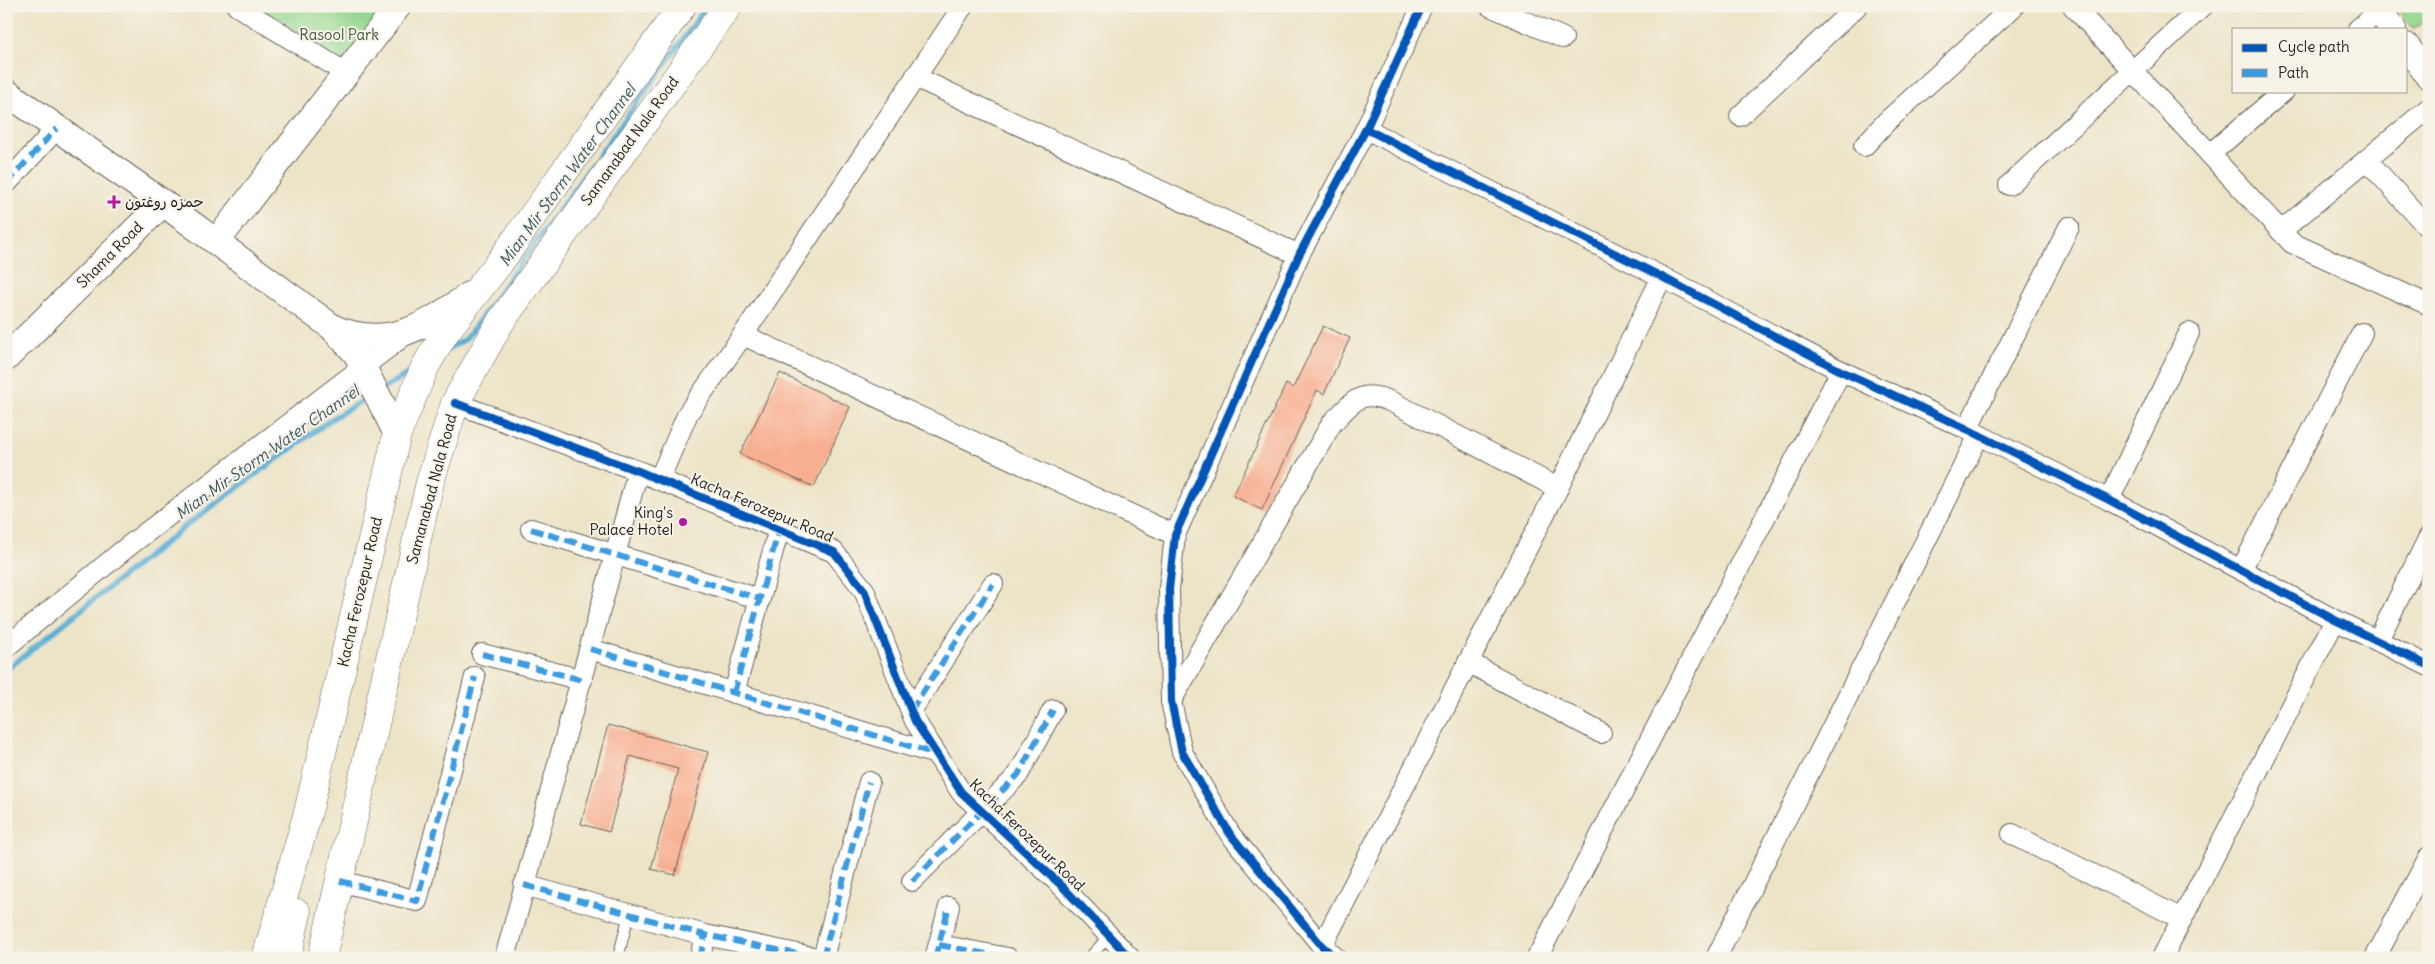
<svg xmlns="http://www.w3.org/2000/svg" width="2435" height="964" font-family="Delius,'Playpen Sans Arabic',sans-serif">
<rect width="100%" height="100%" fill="#f7f3e8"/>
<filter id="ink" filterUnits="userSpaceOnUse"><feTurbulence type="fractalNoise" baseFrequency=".02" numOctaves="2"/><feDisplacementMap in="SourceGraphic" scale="10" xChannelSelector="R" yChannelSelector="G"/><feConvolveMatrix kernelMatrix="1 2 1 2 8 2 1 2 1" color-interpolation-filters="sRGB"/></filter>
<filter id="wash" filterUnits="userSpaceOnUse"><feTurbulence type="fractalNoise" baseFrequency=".0096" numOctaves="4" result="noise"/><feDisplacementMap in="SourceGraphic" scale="20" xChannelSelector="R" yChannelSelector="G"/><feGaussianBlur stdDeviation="1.12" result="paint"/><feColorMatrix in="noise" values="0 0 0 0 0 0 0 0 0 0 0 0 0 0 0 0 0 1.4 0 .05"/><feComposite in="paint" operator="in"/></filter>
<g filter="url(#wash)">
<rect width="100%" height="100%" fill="#ede4c7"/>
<g fill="#95d890" stroke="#587a56">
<path d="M 237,6 L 398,6 L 346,73 Z"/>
<path d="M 2394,6 L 2429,6 L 2429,18 L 2414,29 Z"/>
</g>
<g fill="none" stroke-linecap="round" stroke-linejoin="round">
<g stroke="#59afd6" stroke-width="5.5">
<path d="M 448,349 L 464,340 L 473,329 L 707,6"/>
<path d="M 382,389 L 413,371"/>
<path d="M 6,670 L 187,525 L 333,418 L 370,396"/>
</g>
</g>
<g id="blocks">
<g fill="#f8af91">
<path d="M 1323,326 L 1350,338 L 1324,394 L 1317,390 L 1262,510 L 1233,496 L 1286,384 L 1293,388 Z"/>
<path d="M 780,373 L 850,407 L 814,487 L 740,454 Z"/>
<path d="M 608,725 L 708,752 L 675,875 L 651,869 L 678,769 L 630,756 L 609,832 L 581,824 Z"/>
</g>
</g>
</g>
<g filter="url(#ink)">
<use href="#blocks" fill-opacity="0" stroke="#656258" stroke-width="1"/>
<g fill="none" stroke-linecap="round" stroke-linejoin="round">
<defs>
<g id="service">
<path d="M 618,958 L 629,914"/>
<path d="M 1089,958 L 1109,936"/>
</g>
<g id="minor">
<path d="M 237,6 L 346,73"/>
<path d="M 1490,6 L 1563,38"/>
<path d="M 2073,6 L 2292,243 L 2429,305"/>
<path d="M 2358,29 L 2379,11"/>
<path d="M 915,77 L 1299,255"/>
<path d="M 1740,116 L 1857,6"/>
<path d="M 1366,129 L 1662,277 L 1841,371 L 1967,429 L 2109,500 L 2335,620 L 2429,666"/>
<path d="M 1864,146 L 1886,122 L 2014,6"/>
<path d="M 2210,154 L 2284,91"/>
<path d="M 2367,160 L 2429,229"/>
<path d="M 6,184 L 57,128"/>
<path d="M 2009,185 L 2203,6"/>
<path d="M 2281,231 L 2429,108"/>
<path d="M 743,335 L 1175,535"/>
<path d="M 455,403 L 638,471 L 834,552 L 864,590 L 915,721 L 961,792 L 1062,886 L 1130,958"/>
<path d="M 1967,429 L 2069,227"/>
<path d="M 659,480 L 688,413 L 743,335 L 963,6"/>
<path d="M 2109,500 L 2189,333"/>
<path d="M 531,529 L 760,599"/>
<path d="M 2241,570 L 2362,333"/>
<path d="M 2378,640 L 2429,537"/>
<path d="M 6,647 L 126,548 L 406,334"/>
<path d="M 590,649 L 936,754"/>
<path d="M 482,654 L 582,680"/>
<path d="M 1468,662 L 1601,733"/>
<path d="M 734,693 L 779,529"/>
<path d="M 1171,701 L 1332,423 C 1354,401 1360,388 1392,402 L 1558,488"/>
<path d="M 911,711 L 993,584"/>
<path d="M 2012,834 L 2182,919"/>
<path d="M 340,881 L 417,901 L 475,677"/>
<path d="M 912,881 L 1018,775 L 1053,710"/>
<path d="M 524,885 L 705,935 L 817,958"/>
<path d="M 939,945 L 1008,958"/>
<path d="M 1322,946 L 1558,488 L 1662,277"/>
<path d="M 505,958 L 638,471"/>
<path d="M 700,958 L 705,935"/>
<path d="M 823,958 L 869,782"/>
<path d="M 935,958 L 949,907"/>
<path d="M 1336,958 L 1322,946 L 1230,834 L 1182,752 L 1171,701 L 1169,589 L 1175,535 L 1299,255 L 1366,129 L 1422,6"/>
<path d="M 1537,958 L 1841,371"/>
<path d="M 1716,958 L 1979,435"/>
<path d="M 2162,958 L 2335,620"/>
<path d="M 2375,958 L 2429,857"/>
</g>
<g id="tertiary">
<path d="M 2375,6 L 2393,29"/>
<path d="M 2406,46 L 2429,76"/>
<path d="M 6,92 L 163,203 L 332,327 L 356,353 L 397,434"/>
<path d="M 217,241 L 398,6"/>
<path d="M 333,328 C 390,351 425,326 471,294"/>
<path d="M 6,358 L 163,203"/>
</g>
<g id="secondary">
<path d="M 266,958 L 308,812 L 397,434 L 425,367 L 446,331 L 500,262 L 682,6"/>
<path d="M 287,958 L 297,913"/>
<path d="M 322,958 L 430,482 L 455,403 L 501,321 L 728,6"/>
</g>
</defs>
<use href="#service" stroke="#656258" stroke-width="12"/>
<use href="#minor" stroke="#656258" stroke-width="22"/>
<use href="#tertiary" stroke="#656258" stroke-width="28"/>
<use href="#secondary" stroke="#656258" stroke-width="29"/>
<use href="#service" stroke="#fff" stroke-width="10"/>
<use href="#minor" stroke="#fff" stroke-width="20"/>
<use href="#tertiary" stroke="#fff" stroke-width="26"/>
<use href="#secondary" stroke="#fff" stroke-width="28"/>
<g stroke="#3c9bdf" stroke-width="6" stroke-dasharray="12 6" stroke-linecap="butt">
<path d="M 6,184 L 57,128"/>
<path d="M 531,529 L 760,599"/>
<path d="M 590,649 L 936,754"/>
<path d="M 482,654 L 582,680"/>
<path d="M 734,693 L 779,529"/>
<path d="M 911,711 L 993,584"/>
<path d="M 340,881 L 417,901 L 475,677"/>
<path d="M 912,881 L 1018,775 L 1053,710"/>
<path d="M 524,885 L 705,935 L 817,958"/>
<path d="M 939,945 L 1008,958"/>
<path d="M 700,958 L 705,935"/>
<path d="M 823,958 L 869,782"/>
<path d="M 935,958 L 949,907"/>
</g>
<defs>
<g id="cycleway">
<path d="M 1366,129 L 1662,277 L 1841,371 L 1967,429 L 2109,500 L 2335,620 L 2429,666"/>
<path d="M 455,403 L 638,471 L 834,552 L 864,590 L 915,721 L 961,792 L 1062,886 L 1130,958"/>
<path d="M 1336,958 L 1322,946 L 1230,834 L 1182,752 L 1171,701 L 1169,589 L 1175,535 L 1299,255 L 1366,129 L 1422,6"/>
</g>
</defs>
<use href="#cycleway" stroke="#f7f3e8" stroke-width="11"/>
<use href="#cycleway" stroke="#0057b8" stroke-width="8"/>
</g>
</g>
<g fill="#b5179e" stroke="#f7f3e8" stroke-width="2">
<path d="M111.5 194.5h5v5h5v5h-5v5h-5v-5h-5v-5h5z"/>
<circle cx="683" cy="522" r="5"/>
</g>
<g text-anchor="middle" stroke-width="4" stroke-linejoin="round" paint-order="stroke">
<g font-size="15" fill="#40543f" stroke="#f7f3e8">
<text x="339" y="40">Rasool Park</text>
</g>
<g font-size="15" fill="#1c1c1c" stroke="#f7f3e8">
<text transform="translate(630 141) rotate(-54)" y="5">Samanabad Nala Road</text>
<text transform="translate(110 255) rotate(-45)" y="5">Shama Road</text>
<text transform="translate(432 489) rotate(-75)" y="5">Samanabad Nala Road</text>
<text transform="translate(762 508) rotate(23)" y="5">Kacha Ferozepur Road</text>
<text transform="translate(360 592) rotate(-77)" y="5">Kacha Ferozepur Road</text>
<text transform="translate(1027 835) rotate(44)" y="5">Kacha Ferozepur Road</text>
</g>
<g font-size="15" fill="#1c1c1c" stroke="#f7f3e8" text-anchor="start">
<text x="125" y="207">حمزه روغتون</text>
<text x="673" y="518" text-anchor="end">King's<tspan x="673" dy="17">Palace Hotel</tspan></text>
</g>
<g font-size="16" font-style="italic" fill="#345766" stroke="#f7f3e8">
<text transform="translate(567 175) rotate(-54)" y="6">Mian Mir Storm Water Channel</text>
<text transform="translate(267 452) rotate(-35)" y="6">Mian Mir Storm Water Channel</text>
</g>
</g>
<rect width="2435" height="964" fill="none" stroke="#f7f3e8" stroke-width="25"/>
<rect x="2232" y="28" width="175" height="65" fill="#f7f3e8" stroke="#9f9d96"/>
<rect x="2242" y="44" width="25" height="8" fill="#0057b8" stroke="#9f9d96"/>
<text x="2278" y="52" font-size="15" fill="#1c1c1c">Cycle path</text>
<rect x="2242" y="69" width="25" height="8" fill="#3c9bdf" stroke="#9f9d96"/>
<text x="2278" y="78" font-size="15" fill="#1c1c1c">Path</text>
</svg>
